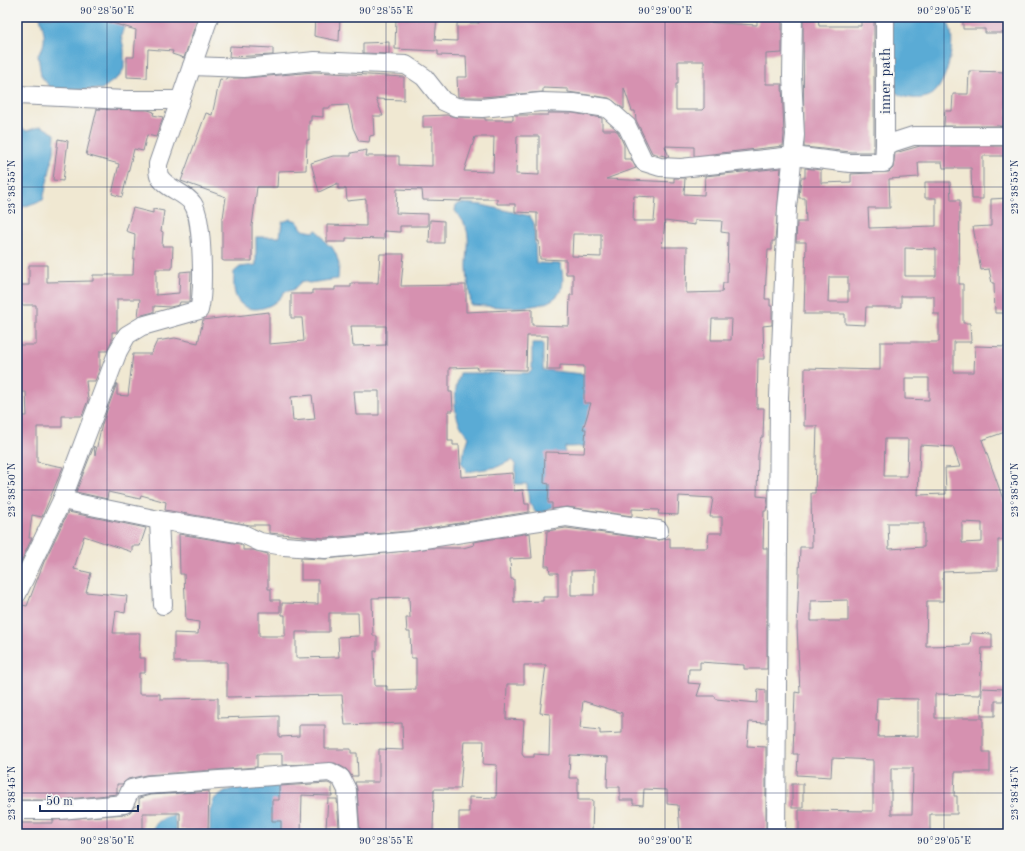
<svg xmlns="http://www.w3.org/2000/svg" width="1025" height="851" font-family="'Old Standard TT',serif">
<rect width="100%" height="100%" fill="#f6f6f2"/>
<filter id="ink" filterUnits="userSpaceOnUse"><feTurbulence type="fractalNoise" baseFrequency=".025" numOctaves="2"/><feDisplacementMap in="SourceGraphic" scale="8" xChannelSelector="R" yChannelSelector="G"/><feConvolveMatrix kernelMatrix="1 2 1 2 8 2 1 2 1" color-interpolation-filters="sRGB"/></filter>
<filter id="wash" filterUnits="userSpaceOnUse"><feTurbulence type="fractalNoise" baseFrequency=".012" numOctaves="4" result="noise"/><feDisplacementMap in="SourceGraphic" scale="16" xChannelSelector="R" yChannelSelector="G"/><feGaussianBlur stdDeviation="0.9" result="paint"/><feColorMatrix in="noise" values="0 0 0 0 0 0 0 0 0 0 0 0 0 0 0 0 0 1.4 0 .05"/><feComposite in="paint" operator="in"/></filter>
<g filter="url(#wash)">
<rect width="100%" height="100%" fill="#f0e8d2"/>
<g fill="#5aabd5" stroke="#3a6d9a">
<path d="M 40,17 L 127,17 L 121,36 L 124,49 L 124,68 L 121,75 L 102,89 L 53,91 L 41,76 L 38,55 C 48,42 44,32 40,17 Z"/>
<path d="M 895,17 L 943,17 C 961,29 948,82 933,94 C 927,98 919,99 912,98 C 902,97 898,95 891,88 L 891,21 Z"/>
<path d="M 17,119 L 19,127 L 27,131 L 41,126 L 55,134 L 54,152 L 43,200 L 20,208 L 17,205 Z"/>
<path d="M 461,203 L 482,205 L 530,216 L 534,223 L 536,263 L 561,264 C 562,272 565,284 560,292 C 547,314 493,306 471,305 C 470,293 467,280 467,267 C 467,243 474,231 455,211 L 456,205 Z"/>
<path d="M 291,219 L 297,221 L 303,230 L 313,232 L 317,230 L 327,244 L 332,247 L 336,254 L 339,264 L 338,279 L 309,283 L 302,281 L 293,290 L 284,292 C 275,310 242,318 235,294 C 233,287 234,279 234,272 L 240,267 L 256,265 L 256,237 L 280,237 L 282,222 Z"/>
<path d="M 532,343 L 543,343 L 543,370 L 593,375 L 597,446 L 565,447 L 561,504 L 549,508 L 546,514 L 536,513 L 529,503 L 527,484 L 515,484 L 516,466 L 512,460 L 497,467 L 467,472 L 461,462 L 469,437 C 456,424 453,407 456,389 C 456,384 459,379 460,373 L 529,373 L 532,370 Z"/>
<path d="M 283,785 L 292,791 L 296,834 L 184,834 L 210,831 L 210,811 L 214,799 L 222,793 L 232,789 Z"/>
<path d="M 174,815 L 177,834 L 152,834 C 152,823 164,817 174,815 Z"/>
</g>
<g id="blocks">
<g fill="#d691b0" fill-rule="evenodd">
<path d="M 102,17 L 198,17 L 184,58 L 172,54 L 173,51 L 148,49 L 147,78 L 127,77 L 127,57 L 134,57 L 136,30 L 102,20 Z"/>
<path d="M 315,17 L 340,17 L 339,41 L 314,36 Z"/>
<path d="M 396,17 L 437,17 L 435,40 L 457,41 L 457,23 L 479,23 L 479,17 L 576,17 L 597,20 L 597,17 L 704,18 L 704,22 L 757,25 L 757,17 L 782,17 L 782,53 L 766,54 L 766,84 L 782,84 L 784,135 L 783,146 L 694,156 L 694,147 L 665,146 L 669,157 L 652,153 L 636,120 L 635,111 L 632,111 L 624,88 L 624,109 L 609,98 L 568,92 L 568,89 L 543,88 L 543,92 L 482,97 L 458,97 L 457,77 L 467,77 L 466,56 L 438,55 L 438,51 L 395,49 ZM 678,61 L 704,61 L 704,108 L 702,110 L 676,110 L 676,84 L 678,84 Z"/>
<path d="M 803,17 L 818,17 L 819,26 L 861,26 L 861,17 L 874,17 L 874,152 L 851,152 L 804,147 Z"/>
<path d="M 963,17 L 996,17 L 996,20 L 1008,20 L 1008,33 L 985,33 L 985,29 L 963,29 Z"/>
<path d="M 389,42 L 389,54 L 363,53 L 363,43 Z"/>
<path d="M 230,46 L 273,48 L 273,55 L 229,57 Z"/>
<path d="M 969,71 L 1008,72 L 1008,126 L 944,126 L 945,111 L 952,111 L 953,94 L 968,94 Z"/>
<path d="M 315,72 L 404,77 L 404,100 L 376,99 L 383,116 L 373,116 L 374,135 L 370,136 L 369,142 L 359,141 L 353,128 L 348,105 L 330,106 L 330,108 L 323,108 L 323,117 L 311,116 L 311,121 L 309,121 L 309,140 L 307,140 L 306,170 L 278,171 L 277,187 L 257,187 L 252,226 L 252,261 L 224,261 L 222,260 L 222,218 L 223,218 L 226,197 L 181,181 L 206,113 L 212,115 L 220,79 L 227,80 L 227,78 L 245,78 Z"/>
<path d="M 97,109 L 148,110 L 154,112 L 153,115 L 163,117 L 156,137 L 147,135 L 143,151 L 134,149 L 122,197 L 112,194 L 119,164 L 86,155 Z"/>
<path d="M 548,113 L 573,113 L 602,118 L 602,130 L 615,130 L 618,132 L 624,145 L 624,159 L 631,159 L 636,168 L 606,179 L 674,182 L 674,178 L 685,178 L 684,194 L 704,195 L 705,176 L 781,168 L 775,241 L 772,241 L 772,250 L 768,250 L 766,278 L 765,299 L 770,299 L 770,306 L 772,306 L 772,325 L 763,326 L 764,359 L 758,359 L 757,408 L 764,408 L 763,437 L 761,437 L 758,455 L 757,496 L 768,497 L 766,511 L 764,511 L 763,548 L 767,548 L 767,669 L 744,669 L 744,665 L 700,662 L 700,669 L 689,669 L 688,683 L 701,684 L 697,696 L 715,696 L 716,699 L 757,703 L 758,689 L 766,690 L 766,723 L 749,722 L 747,746 L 766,747 L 766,831 L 750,831 L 750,834 L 680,834 L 678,805 L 667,804 L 667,790 L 644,789 L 643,805 L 633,804 L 633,800 L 620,800 L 620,787 L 607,787 L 608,757 L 570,755 L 569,778 L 578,778 L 578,800 L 593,800 L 592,832 L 581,832 L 581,834 L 459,833 L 459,812 L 469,812 L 469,797 L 496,798 L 497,765 L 483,764 L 484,741 L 464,741 L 460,789 L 434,789 L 433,832 L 360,833 L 357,789 L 355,782 L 379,782 L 379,749 L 403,750 L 402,723 L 345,725 L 342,695 L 227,697 L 227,662 L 174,662 L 174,633 L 198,634 L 199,622 L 186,620 L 184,574 L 180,574 L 179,534 L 240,544 L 243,546 L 243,550 L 253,550 L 268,554 L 268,589 L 271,589 L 271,600 L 280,600 L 280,612 L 259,612 L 259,636 L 285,636 L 285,615 L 282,615 L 282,603 L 318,604 L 318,580 L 301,580 L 301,558 L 326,559 L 432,548 L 463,548 L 474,545 L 473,542 L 530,533 L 532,558 L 510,559 L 511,579 L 514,579 L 514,602 L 543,601 L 543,597 L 558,597 L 558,573 L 550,573 L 549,566 L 545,566 L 547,531 L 566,528 L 658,540 L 670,538 L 670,548 L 707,548 L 709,533 L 722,533 L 722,517 L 710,517 L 713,498 L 679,496 L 678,515 L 658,514 L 659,510 L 632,509 L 632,516 L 567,507 L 552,509 L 552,503 L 548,503 L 549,484 L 544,483 L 545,452 L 584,453 L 586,429 L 583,429 L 591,403 L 584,403 L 584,366 L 560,365 L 560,370 L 547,370 L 548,336 L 527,336 L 526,370 L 476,369 L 477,367 L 449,368 L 449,392 L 452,392 L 453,411 L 448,411 L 448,441 L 453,441 L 453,445 L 459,445 L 461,477 L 513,473 L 514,491 L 523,490 L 525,504 L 529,504 L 529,512 L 410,531 L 325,538 L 269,533 L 269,525 L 250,525 L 165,510 L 166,502 L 141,495 L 140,499 L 108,492 L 107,499 L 76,492 L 94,446 L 95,455 L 102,424 L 117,383 L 117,395 L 128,396 L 133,354 L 151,354 L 157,341 L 175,338 L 198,343 L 203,320 L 269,312 L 269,344 L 304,341 L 302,318 L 291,318 L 291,294 L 312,294 L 312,290 L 335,290 L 335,287 L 351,287 L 351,283 L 378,283 L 380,254 L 404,254 L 401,286 L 466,285 L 466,312 L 532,309 L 532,325 L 569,326 L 570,295 L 573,295 L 573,274 L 566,274 L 566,260 L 540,259 L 539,241 L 537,241 L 537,213 L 515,212 L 515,204 L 497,204 L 497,199 L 461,199 L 461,201 L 423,200 L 422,190 L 397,189 L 396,213 L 428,214 L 428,226 L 400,226 L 400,232 L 384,231 L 384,239 L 346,238 L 346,242 L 327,242 L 327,225 L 366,226 L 366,199 L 347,201 L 346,189 L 338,189 L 338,183 L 319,192 L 311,163 L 333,156 L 351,156 L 351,153 L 367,150 L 366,156 L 399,156 L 399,165 L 432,166 L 432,127 L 423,127 L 423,116 L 447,115 L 456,117 L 485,118 L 485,120 L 513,120 L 513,115 L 548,115 ZM 517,136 L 539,136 L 539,175 L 516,174 ZM 475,137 L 494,137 L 493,172 L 464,171 ZM 634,196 L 656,197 L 654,221 L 633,221 ZM 695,220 L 722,221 L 721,232 L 728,233 L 727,283 L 723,283 L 722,292 L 686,293 L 687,247 L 662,247 L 665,221 L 695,225 ZM 573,234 L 601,234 L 601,257 L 572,256 ZM 712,319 L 732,319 L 731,340 L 711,340 ZM 351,326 L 386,326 L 386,345 L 353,346 ZM 354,391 L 379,391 L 379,415 L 356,415 ZM 312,395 L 315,419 L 293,421 L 291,397 ZM 594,570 L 594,595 L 571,595 L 571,571 ZM 409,597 L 410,618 L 406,618 L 407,632 L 410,632 L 411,658 L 416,658 L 416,689 L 387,690 L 387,686 L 375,686 L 374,651 L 377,651 L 377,636 L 373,636 L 372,598 ZM 329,613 L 358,613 L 359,636 L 338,637 L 339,657 L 296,658 L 296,632 L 329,632 ZM 524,665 L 546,665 L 540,713 L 550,714 L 549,755 L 534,754 L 534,757 L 524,757 L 522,754 L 524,720 L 506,719 L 507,684 L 524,684 ZM 583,701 L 622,713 L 622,733 L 600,734 L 600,730 L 580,728 Z"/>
<path d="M 58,139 L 68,141 L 63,181 L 53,180 Z"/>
<path d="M 920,146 L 1008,146 L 1008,156 L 983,156 L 983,199 L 972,199 L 971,168 L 943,168 L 942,162 L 918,162 L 919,177 L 889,179 L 890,208 L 868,208 L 869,228 L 936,226 L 936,198 L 925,198 L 925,182 L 950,182 L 951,200 L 960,200 L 959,284 L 963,284 L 963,323 L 970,323 L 971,342 L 954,342 L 954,372 L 974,372 L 975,346 L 1008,347 L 1008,431 L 982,440 L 1008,513 L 1008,523 L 1006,523 L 1006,540 L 998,540 L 998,570 L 943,572 L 943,601 L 927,601 L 926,646 L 970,645 L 971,633 L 992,634 L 992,648 L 982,648 L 980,695 L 935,694 L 935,718 L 983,718 L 983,752 L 990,752 L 990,772 L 955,772 L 954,796 L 957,796 L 957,814 L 930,814 L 930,834 L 799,834 L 799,810 L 873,811 L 873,760 L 832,758 L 831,777 L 797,775 L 798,754 L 793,754 L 795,692 L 800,693 L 797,627 L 800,547 L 812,547 L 811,493 L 815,493 L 817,426 L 804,426 L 805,368 L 880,370 L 880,342 L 939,342 L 939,314 L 934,314 L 934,296 L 901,296 L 901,307 L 866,307 L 865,325 L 845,324 L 845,314 L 804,314 L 806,242 L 796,242 L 797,222 L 806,222 L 805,198 L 799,198 L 801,178 L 805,178 L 805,168 L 821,170 L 821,183 L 851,182 L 851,174 L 889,172 L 893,168 L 895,153 ZM 905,248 L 936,249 L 936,276 L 905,276 ZM 829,277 L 848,277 L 848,302 L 828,302 ZM 905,378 L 929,378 L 929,400 L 905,399 ZM 885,439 L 908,439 L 907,476 L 884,476 ZM 920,445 L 953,447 L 960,467 L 945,468 L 946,494 L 918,495 ZM 962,522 L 982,523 L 982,542 L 962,543 ZM 888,523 L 924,523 L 924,547 L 889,549 ZM 848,600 L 848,621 L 811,621 L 811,601 ZM 877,698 L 918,699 L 918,736 L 878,737 L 879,720 L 876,720 ZM 891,768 L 913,768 L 912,814 L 891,814 Z"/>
<path d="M 1008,198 L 1008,282 L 1004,282 L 1005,313 L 995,313 L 994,283 L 992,283 L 989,269 L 981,270 L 973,227 L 991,226 L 991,199 Z"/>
<path d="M 133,208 L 153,213 L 153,209 L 164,211 L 161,231 L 163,232 L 162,246 L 173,246 L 172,269 L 156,269 L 156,295 L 179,293 L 180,272 L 191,271 L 190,302 L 180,302 L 179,305 L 170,307 L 154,306 L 154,312 L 138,316 L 140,299 L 117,299 L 117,332 L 112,332 L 112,340 L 107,351 L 100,351 L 100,368 L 95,381 L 86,381 L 88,400 L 82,416 L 62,416 L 62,427 L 37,427 L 37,462 L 63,467 L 42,517 L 32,515 L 29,538 L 32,538 L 17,570 L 17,416 L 27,416 L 26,392 L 17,392 L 17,345 L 36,345 L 36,305 L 17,305 L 17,285 L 29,285 L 29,265 L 47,265 L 47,282 L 93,281 L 93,275 L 133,275 L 135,234 L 126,231 Z"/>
<path d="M 430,220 L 444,221 L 444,243 L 429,243 Z"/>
<path d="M 68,512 L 146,528 L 140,546 L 132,546 L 132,552 L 84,536 L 74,569 L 91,573 L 86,592 L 127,596 L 125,613 L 116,611 L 113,633 L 140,633 L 139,658 L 145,658 L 145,673 L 139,673 L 139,694 L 160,694 L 160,699 L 218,698 L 218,718 L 279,716 L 279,737 L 299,736 L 299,725 L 325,725 L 325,749 L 351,749 L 351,753 L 357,753 L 358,776 L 352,776 L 346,769 L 335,763 L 282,765 L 282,754 L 257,754 L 257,767 L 146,775 L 128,779 L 122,784 L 117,784 L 117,794 L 60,800 L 17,800 L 17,604 L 27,606 L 44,562 Z"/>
<path d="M 982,688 L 1004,689 L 1003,701 L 995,701 L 995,716 L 981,716 Z"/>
<path d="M 328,783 L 332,785 L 332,796 L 302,795 L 301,834 L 281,834 L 281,821 L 272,821 L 272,800 L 279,800 L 279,786 Z"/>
<rect x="792" y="784" width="11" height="24"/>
<path d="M 209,791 L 208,830 L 180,830 L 180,813 L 143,813 L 143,833 L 17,834 L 17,823 L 53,823 L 53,820 L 125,814 L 130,812 L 135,806 L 139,806 L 139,798 L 150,795 Z"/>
<path d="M 328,799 L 337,799 L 339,828 L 326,828 Z"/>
</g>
</g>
</g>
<g filter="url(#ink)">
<use href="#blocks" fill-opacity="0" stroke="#868c98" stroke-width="1"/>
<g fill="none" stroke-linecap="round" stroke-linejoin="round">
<defs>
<g id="minor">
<path d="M 885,17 L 885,145"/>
<path d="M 192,66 L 244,68 L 315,61 L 406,65 L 424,77 L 443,101 L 456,107 L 482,108 L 541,102 L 574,103 L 607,108 L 627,126 L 644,162 L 660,167 L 681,168 L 793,156 L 850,163 L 884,163 L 885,145 L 913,136 L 1008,136"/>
<path d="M 17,95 L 126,100 L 180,100"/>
<path d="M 62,500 L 159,520 L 243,534 L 260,542 L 284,546 L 325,549 L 411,541 L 566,517 L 659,530"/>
<path d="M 159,520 L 163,605"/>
<path d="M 17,594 L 62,500 L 118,351 L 127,335 L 142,326 L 199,310 C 204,292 203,219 193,204 C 185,192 166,189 159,176 C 158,173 158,167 158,164 L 209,17"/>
<path d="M 17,810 L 60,810 L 124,804 L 131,789 L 148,785 L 330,772 L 341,778 L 347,790 L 350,834"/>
<path d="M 776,834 L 779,397 L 787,208 L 795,135 L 792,75 L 793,17"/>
</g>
</defs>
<use href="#minor" stroke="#868c98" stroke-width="20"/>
<use href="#minor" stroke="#fff" stroke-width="18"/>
</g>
</g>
<path fill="none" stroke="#1b2f5e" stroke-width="1" stroke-opacity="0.45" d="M 107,17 L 107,834M 386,17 L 386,834M 665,17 L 665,834M 944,17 L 944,834M 17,187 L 1008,187M 17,490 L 1008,490M 17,793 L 1008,793"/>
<g text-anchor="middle" stroke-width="3" stroke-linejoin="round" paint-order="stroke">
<g font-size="15" fill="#1b2f5e" stroke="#f6f6f2">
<text transform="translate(885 81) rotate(-90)" y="5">inner path</text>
</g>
</g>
<rect width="1025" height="851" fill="none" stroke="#f6f6f2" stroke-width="44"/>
<path d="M40 805v6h98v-6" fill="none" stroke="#1b2f5e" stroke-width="2"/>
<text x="46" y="805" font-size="12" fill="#1b2f5e" stroke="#f6f6f2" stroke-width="3" paint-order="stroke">50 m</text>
<rect x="22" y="22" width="981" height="807" fill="none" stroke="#1b2f5e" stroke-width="1.5"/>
<g font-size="10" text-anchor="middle" fill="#1b2f5e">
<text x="107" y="14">90°28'50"E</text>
<text x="386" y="14">90°28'55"E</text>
<text x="665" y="14">90°29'00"E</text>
<text x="944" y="14">90°29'05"E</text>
<text transform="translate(11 187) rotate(-90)" y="4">23°38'55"N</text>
<text transform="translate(1014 187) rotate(-90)" y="4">23°38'55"N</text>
<text transform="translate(11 490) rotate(-90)" y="4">23°38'50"N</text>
<text transform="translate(1014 490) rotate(-90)" y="4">23°38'50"N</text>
<text transform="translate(11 793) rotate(-90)" y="4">23°38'45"N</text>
<text transform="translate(1014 793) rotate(-90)" y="4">23°38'45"N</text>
<text x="107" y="844">90°28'50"E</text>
<text x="386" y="844">90°28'55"E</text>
<text x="665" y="844">90°29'00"E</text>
<text x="944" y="844">90°29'05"E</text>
</g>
</svg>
